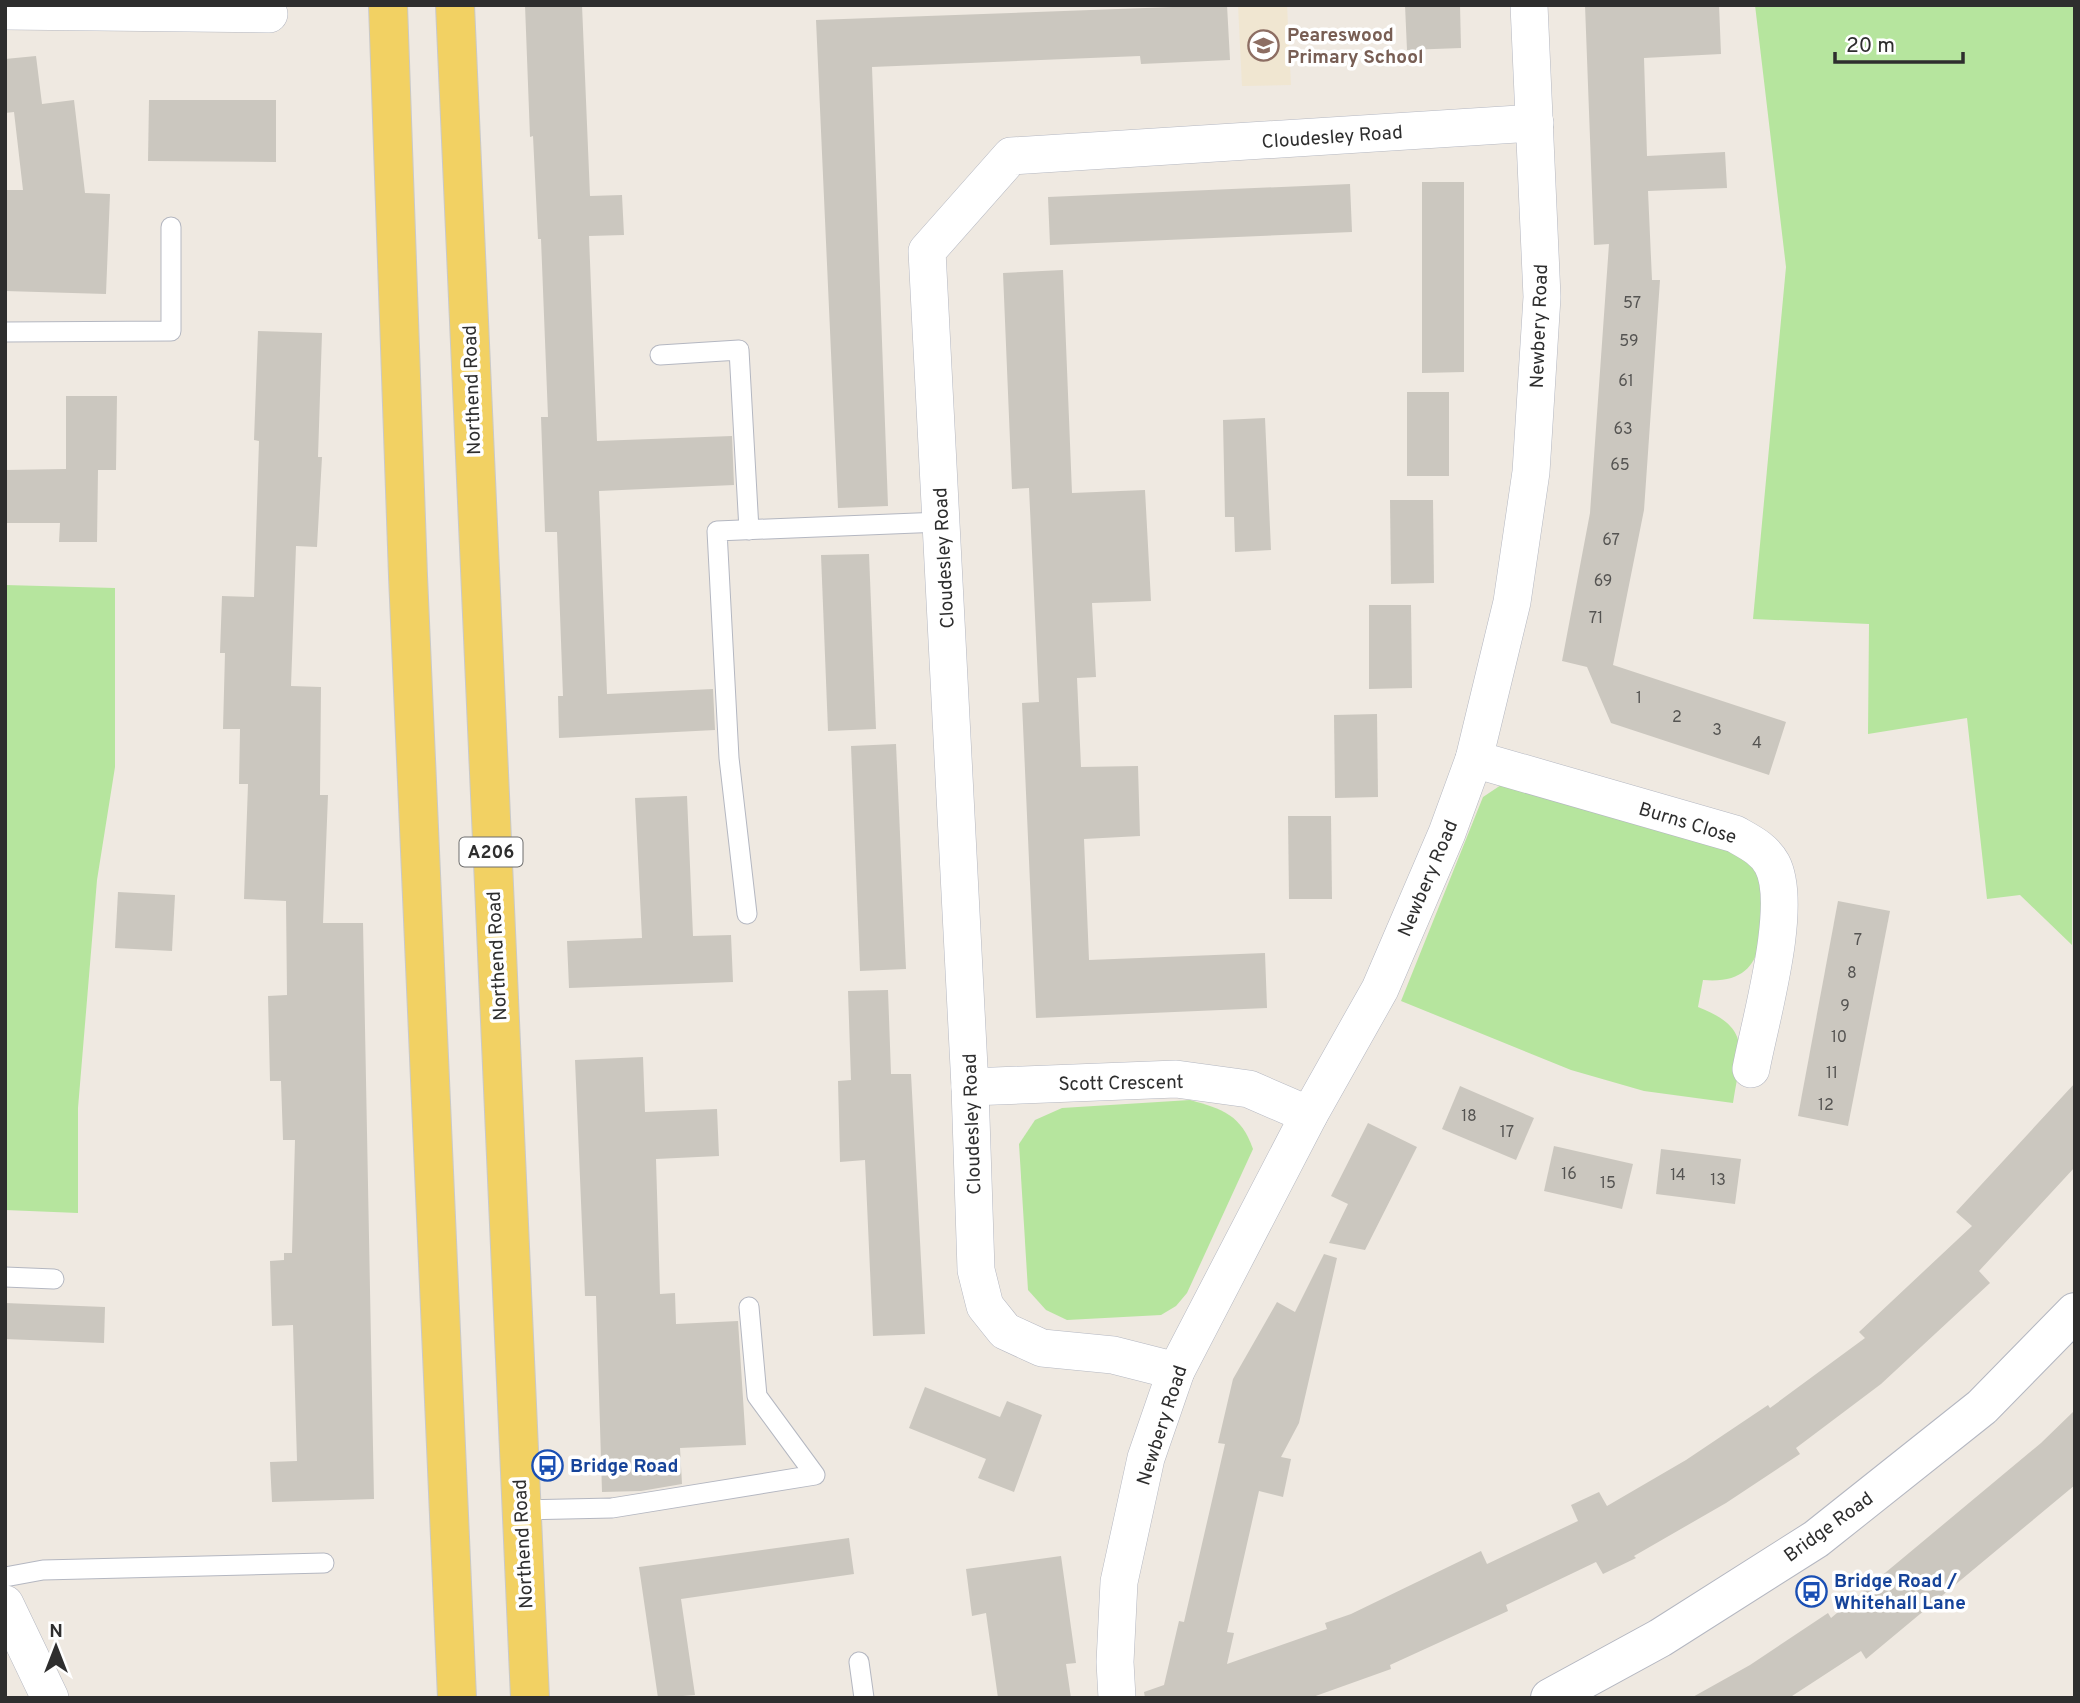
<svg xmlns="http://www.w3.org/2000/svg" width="2080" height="1703" font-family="Overpass,sans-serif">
<rect width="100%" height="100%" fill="#efe9e1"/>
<path fill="#f0e6d1" d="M 1238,5 L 1287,5 L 1291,85 L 1242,86 Z"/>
<g fill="#b6e59e">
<path d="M 1755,5 L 2075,5 L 2072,945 L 2020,895 L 1987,899 L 1967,718 L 1868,734 L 1869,624 L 1753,619 L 1786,267 Z"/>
<path d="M 5,585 L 115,588 L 115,767 L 97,880 L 78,1108 L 78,1213 L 5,1210 Z"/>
<path d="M 1501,785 L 1740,854 L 1763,876 C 1760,926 1773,986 1703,980 L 1698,1007 C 1753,1028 1741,1052 1733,1103 L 1644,1091 L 1571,1070 L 1401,1001 L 1483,797 Z"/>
<path d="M 1190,1100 C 1223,1109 1241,1115 1253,1149 L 1187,1293 L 1176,1306 L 1161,1315 L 1067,1320 L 1046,1310 L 1028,1290 L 1019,1144 L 1035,1120 L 1062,1108 Z"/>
</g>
<g fill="#cbc7bf">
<path d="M 525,5 L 582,5 L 590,196 L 622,195 L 624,235 L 589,236 L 597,441 L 732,436 L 734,485 L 599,491 L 607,694 L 713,689 L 715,730 L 559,738 L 558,696 L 563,696 L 557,532 L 545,532 L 541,417 L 548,417 L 541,239 L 538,239 L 533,136 L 530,137 Z"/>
<path d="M 1227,5 L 1230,60 L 1141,64 L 1140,56 L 872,67 L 888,506 L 838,508 L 816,20 Z"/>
<path d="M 1405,5 L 1460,5 L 1461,48 L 1407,50 Z"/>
<path d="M 1585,5 L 1719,5 L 1721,54 L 1644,58 L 1647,156 L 1725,152 L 1727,188 L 1648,191 L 1652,280 L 1660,280 L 1644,510 L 1613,665 L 1786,722 L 1769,775 L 1611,723 L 1587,667 L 1562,661 L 1590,513 L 1609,244 L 1594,245 Z"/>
<path d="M 36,56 L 42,104 L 74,100 L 85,193 L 110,194 L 106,294 L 5,291 L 7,190 L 23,190 L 14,112 L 5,113 L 5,59 Z"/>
<path d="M 149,100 L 276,100 L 276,162 L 148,161 Z"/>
<path d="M 1422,182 L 1464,182 L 1464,372 L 1422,373 Z"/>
<path d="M 1350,184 L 1352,232 L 1050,245 L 1048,197 Z"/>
<path d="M 1063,270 L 1072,493 L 1145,490 L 1151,601 L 1092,603 L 1096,677 L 1077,678 L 1081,767 L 1138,766 L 1140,836 L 1084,839 L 1089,960 L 1265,953 L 1267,1008 L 1036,1018 L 1022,703 L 1039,702 L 1029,488 L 1012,489 L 1003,273 Z"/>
<path d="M 258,331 L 322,333 L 318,457 L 322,457 L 317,547 L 296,546 L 291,686 L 321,687 L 320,795 L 328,795 L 323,923 L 363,923 L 374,1499 L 272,1502 L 270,1462 L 297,1461 L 293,1325 L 272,1326 L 270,1261 L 284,1260 L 284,1253 L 292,1253 L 295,1140 L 283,1140 L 281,1081 L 270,1081 L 268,996 L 287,995 L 286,901 L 244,899 L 248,784 L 239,784 L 240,729 L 223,729 L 225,653 L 220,653 L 222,596 L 254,597 L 259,441 L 254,440 Z"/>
<rect x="1407" y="392" width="42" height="84"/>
<path d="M 66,396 L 117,396 L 116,470 L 98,470 L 97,542 L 59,542 L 60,523 L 5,523 L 5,470 L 66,469 Z"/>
<path d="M 1265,418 L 1271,550 L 1235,552 L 1234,517 L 1225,517 L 1223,420 Z"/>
<path d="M 1390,500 L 1433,500 L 1434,583 L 1391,584 Z"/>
<path d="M 869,554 L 876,729 L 828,731 L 821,555 Z"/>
<path d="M 1369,605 L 1411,605 L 1412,688 L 1369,689 Z"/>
<path d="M 1377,714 L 1378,797 L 1335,798 L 1334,715 Z"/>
<path d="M 896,744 L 906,969 L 860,971 L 851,746 Z"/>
<path d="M 687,796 L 693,936 L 731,935 L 733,982 L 569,988 L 567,941 L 642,938 L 635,798 Z"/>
<path d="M 1288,816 L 1331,816 L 1332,899 L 1289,899 Z"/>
<path d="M 118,892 L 175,895 L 172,951 L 115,948 Z"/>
<path d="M 1838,901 L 1890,911 L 1848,1126 L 1798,1116 Z"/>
<path d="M 888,990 L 891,1074 L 911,1074 L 925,1334 L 873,1336 L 865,1160 L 840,1162 L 838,1081 L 851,1080 L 848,991 Z"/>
<path d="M 643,1057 L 645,1112 L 717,1109 L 719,1156 L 656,1159 L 660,1294 L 675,1293 L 676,1324 L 738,1321 L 746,1445 L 680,1448 L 682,1484 L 641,1491 L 602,1492 L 596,1296 L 585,1296 L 575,1060 Z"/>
<path d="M 2075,1083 L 2075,1167 L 1979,1271 L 1990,1283 L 1881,1384 L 1796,1448 L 1800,1454 L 1726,1503 L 1634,1556 L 1636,1558 L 1603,1574 L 1596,1562 L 1506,1605 L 1508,1611 L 1390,1665 L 1391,1669 L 1310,1698 L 1145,1698 L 1144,1692 L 1164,1685 L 1179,1621 L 1184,1622 L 1225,1444 L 1218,1443 L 1233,1379 L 1277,1302 L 1295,1312 L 1324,1254 L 1337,1258 L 1299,1423 L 1281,1457 L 1291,1459 L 1283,1497 L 1259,1491 L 1227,1632 L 1234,1633 L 1227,1664 L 1327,1629 L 1325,1623 L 1351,1614 L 1481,1551 L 1487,1564 L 1578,1521 L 1571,1505 L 1599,1492 L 1607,1506 L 1686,1460 L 1768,1405 L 1770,1408 L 1865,1338 L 1859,1332 L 1972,1226 L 1956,1212 Z"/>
<path d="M 1460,1086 L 1534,1118 L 1516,1160 L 1442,1129 Z"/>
<path d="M 1368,1123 L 1417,1147 L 1365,1250 L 1329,1243 L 1348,1204 L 1331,1196 Z"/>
<path d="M 1554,1146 L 1633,1164 L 1622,1209 L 1544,1191 Z"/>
<path d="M 1661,1149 L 1741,1159 L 1735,1204 L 1656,1194 Z"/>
<path d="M 5,1303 L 105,1307 L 104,1343 L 5,1339 Z"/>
<path d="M 925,1387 L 1000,1417 L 1007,1401 L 1042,1415 L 1014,1492 L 978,1478 L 986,1459 L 909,1428 Z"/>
<path d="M 2075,1410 L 2075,1485 L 1866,1659 L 1861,1651 L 1789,1698 L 1691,1698 L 1750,1665 L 1828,1613 L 1831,1618 L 2041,1443 Z"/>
<path d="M 849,1538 L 854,1574 L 681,1599 L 695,1695 L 658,1698 L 639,1567 Z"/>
<path d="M 1061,1556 L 1076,1663 L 1066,1664 L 1071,1698 L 998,1698 L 986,1613 L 972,1616 L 966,1569 Z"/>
</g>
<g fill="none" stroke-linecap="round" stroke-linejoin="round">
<defs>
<g id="service">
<path d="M 5,332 L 171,331 L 171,227"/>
<path d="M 660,355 L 739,350 L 749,530"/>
<path d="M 747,914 L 729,758 L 717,531 L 941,522"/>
<path d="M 5,1277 L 54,1279"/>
<path d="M 520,1510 L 612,1508 L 815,1475 L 757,1396 L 749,1307"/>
<path d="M 5,1577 L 43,1570 L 324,1563"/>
<path d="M 859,1662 L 864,1698"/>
</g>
<g id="minor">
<path d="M 5,11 L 269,14"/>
<path d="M 1474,759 L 1735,834 C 1749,842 1764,849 1772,864 C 1794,905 1760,1021 1751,1069"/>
<path d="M 970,1087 L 1176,1079 L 1249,1089 L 1309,1115"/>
<path d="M 1176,1371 L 1113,1355 L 1042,1348 L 1005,1331 L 985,1306 L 976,1270 L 970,1087 L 927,251 L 1011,156 L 1535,123"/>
<path d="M 5,1604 L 50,1698"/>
<path d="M 1117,1698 L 1115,1662 L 1119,1582 L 1146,1458 L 1176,1371 L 1309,1115 L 1380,989 L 1447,833 L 1474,759 L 1512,602 L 1531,472 L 1542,297 L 1529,5"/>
</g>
<path id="tertiary" d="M 1550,1698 L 1660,1638 L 1816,1539 L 1982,1407 L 2075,1312"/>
<g id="primary">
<path d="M 388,5 L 408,576 L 457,1698"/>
<path d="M 455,5 L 530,1698"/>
</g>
</defs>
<use href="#service" stroke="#b4b7c1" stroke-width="21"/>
<use href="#minor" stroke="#b4b7c1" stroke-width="38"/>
<use href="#tertiary" stroke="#b4b7c1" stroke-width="40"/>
<use href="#primary" stroke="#c9c9c9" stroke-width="40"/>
<use href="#service" stroke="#fff" stroke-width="19"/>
<use href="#minor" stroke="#fff" stroke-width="37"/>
<use href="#tertiary" stroke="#fff" stroke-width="38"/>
<use href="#primary" stroke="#f2d163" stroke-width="38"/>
</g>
<defs>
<symbol id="school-ring" viewBox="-11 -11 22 22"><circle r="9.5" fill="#fff" stroke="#8d6e63" stroke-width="1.5"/><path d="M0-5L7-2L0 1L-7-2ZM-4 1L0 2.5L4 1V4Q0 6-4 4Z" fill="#8d6e63"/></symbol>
<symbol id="bus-ring" viewBox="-11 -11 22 22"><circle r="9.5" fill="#fff" stroke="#1a4fb4" stroke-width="1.5"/><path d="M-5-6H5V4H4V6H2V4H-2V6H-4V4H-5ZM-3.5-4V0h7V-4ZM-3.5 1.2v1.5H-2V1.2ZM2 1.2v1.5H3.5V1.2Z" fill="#1a4fb4"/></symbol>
</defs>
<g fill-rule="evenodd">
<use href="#school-ring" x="1246" y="28" width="35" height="35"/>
<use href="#bus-ring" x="530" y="1448" width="35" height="35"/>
<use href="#bus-ring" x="1794" y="1574" width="35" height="35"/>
</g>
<g text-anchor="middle" stroke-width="7" stroke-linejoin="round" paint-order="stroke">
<g font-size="16" fill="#555452">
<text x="1632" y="308">57</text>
<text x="1629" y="346">59</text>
<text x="1626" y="386">61</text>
<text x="1623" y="434">63</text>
<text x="1620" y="470">65</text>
<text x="1611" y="545">67</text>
<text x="1603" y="586">69</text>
<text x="1596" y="623">71</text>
<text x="1639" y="703">1</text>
<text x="1677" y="722">2</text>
<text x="1717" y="735">3</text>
<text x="1757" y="748">4</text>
<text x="1858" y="945">7</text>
<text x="1852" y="978">8</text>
<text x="1845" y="1011">9</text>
<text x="1839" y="1042">10</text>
<text x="1832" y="1078">11</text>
<text x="1826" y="1110">12</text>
<text x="1469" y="1121">18</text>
<text x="1507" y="1137">17</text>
<text x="1569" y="1179">16</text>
<text x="1678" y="1180">14</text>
<text x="1718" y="1185">13</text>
<text x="1608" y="1188">15</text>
</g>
<rect fill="#fff" stroke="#6d6d6d" stroke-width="2" x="459.5" y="837.5" width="63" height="29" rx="5"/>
<g font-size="18" font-weight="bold" fill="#2e2e2e">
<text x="491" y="858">A206</text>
</g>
<g font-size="19" font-weight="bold" fill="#785e54" stroke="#fff" text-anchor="start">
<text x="1287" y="41">Peareswood<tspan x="1287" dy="22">Primary School</tspan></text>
</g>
<g font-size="19" fill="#2e2e2e" stroke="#fff">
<text transform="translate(1332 136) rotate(-4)" y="7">Cloudesley Road</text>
<text transform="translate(1538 326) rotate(-88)" y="7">Newbery Road</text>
<text transform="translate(471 390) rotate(-92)" y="7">Northend Road</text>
<text transform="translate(943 558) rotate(-93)" y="7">Cloudesley Road</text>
<text transform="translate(1688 822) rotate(17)" y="7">Burns Close</text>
<text transform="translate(1427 878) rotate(-67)" y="7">Newbery Road</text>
<text transform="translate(496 956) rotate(-93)" y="7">Northend Road</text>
<text transform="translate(1121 1082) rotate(-1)" y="7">Scott Crescent</text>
<text transform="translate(971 1124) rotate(-92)" y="7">Cloudesley Road</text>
<text transform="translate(1161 1425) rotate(-72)" y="7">Newbery Road</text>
<text transform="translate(1828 1526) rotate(-36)" y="7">Bridge Road</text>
<text transform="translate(522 1544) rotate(-93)" y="7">Northend Road</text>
</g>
<g font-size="19" font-weight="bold" fill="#164399" stroke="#fff" text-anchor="start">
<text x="570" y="1472">Bridge Road</text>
<text x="1834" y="1587">Bridge Road /<tspan x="1834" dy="22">Whitehall Lane</tspan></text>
</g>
</g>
<rect width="2080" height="1703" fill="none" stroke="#2e2e2e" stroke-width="14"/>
<g transform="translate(56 1647)" stroke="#ffffff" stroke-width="5" paint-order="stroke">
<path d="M0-5L12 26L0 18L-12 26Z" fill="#2e2e2e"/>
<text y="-10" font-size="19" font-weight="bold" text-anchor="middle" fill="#2e2e2e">N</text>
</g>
<path d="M1835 52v10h128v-10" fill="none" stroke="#2e2e2e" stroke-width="3.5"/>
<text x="1846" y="52" font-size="21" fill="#2e2e2e" stroke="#ffffff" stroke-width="5" paint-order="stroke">20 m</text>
</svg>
